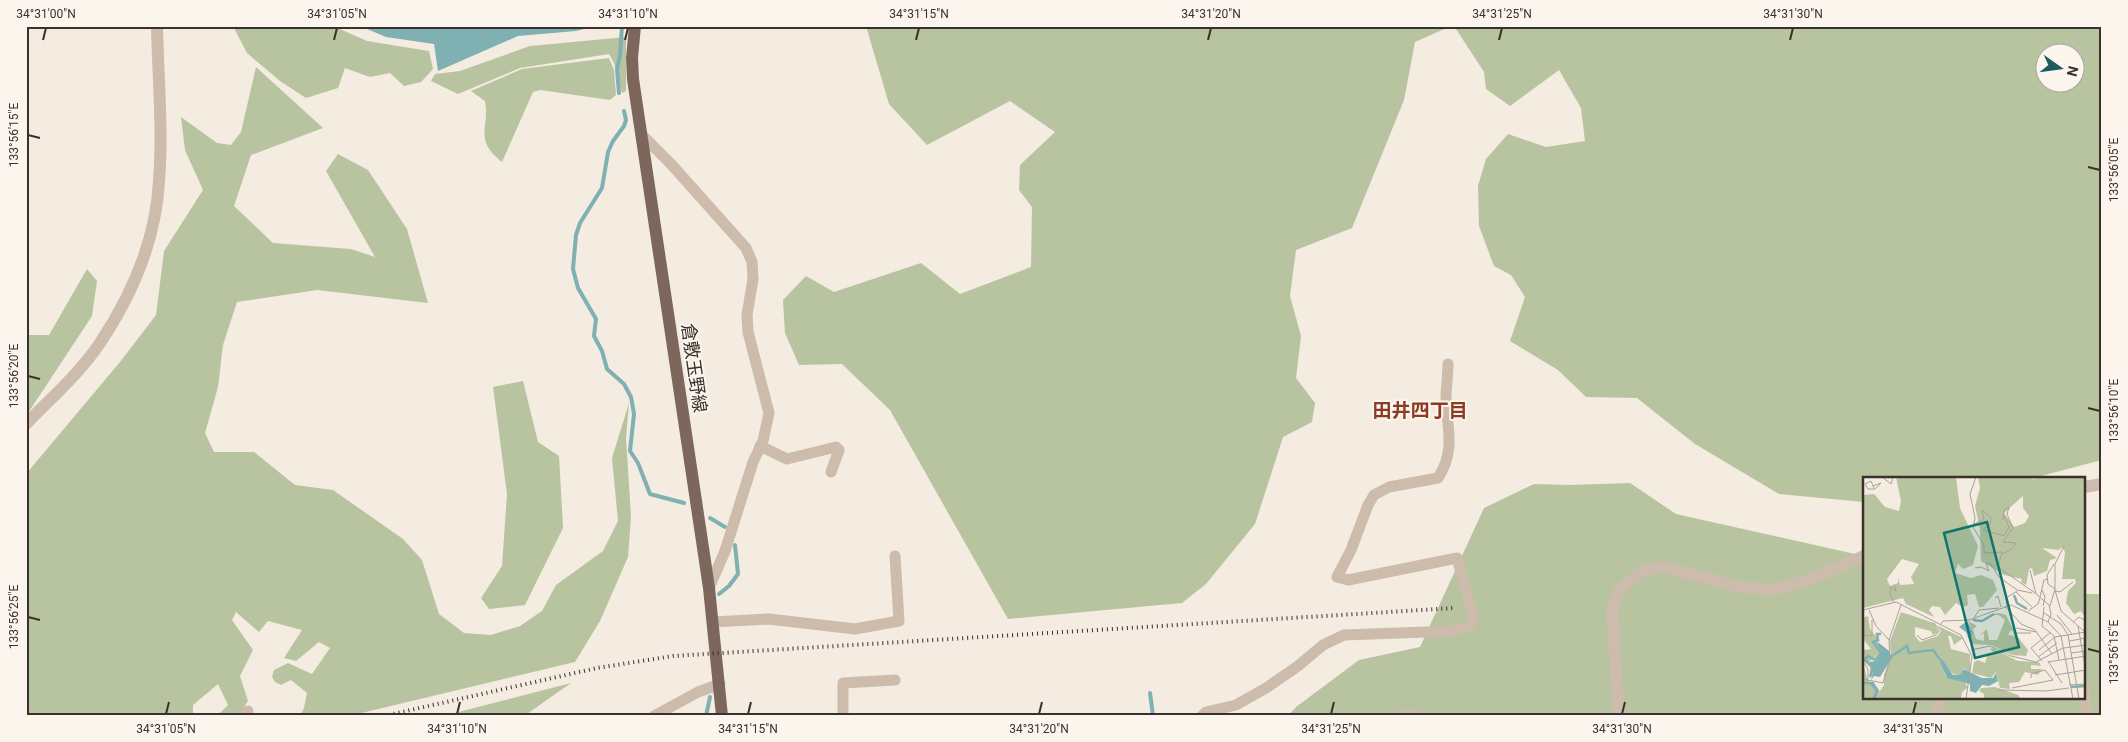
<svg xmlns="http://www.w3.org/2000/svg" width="2128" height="742" font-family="Roboto,'Noto Sans JP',sans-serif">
<rect width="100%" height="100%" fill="#f4ebe1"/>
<g fill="#b8c4a0" fill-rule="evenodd">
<path d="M 236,26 L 333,26 L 367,41 L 429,51 L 433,69 L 421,82 L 404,86 L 390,73 L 370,77 L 345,68 L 338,88 L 306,98 L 280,81 L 247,53 L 235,30 Z"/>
<path d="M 866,26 L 1451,26 L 1415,42 L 1404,100 L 1352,228 L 1296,250 L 1290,296 L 1301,336 L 1296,378 L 1315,403 L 1312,422 L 1283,437 L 1255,524 L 1206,584 L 1182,603 L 1008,619 L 890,410 L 842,364 L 799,365 L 785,333 L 783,300 L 806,276 L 834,292 L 921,263 L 960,294 L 1031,267 L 1032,207 L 1019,190 L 1020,165 L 1055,132 L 1010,101 L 927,145 L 889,104 Z"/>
<path d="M 1454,26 L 2102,26 L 2102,460 L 2033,478 L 1864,478 L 1864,502 L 1779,494 L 1695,444 L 1637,398 L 1586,397 L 1558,370 L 1510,341 L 1525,297 L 1511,275 L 1494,266 L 1479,226 L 1478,186 L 1486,159 L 1508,134 L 1546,147 L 1585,141 L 1581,108 L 1559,70 L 1510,106 L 1486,89 L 1484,72 ZM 2046,52 L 2076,52 L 2076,82 L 2046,82 Z"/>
<path d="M 626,37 L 626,91 L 622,93 L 614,63 L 609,54 L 520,68 L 458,94 L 431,81 L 435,74 L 460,71 L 530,46 Z"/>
<path d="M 609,58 L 614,70 L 616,95 L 610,100 L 540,90 L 533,92 L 502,162 C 473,139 490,128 485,101 L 471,91 L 522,69 Z"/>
<path d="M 256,67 L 323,128 L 251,155 L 234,206 L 273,243 L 351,249 L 375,257 L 326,171 L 338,154 L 368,170 L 407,229 L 428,303 L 317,290 L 237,302 L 223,345 L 218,387 L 205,433 L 214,452 L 254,452 L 295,485 L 333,490 L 403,539 L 422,560 L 439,614 L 464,633 L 491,635 L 520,626 L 542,611 L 556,585 L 603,551 L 618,521 L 612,458 L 629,403 L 626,438 L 631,516 L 628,557 L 600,621 L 575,662 L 349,716 L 300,716 L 304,708 L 307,693 L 291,680 L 281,685 L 275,682 L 272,677 L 274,670 L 288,663 L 312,674 L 330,648 L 319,642 L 296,661 L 284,658 L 302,630 L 268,621 L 259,632 L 236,612 L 232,620 L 253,650 L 240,676 L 248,701 L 239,716 L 217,716 L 228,705 L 218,684 L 193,705 L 193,716 L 26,716 L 26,474 L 120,362 L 156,315 L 164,251 L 203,190 L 185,150 L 181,117 L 217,143 L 231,145 L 241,132 Z"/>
<path d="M 87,269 L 97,281 L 92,316 L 26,416 L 26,335 L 49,335 Z"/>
<path d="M 523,381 L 538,442 L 559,456 L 563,528 L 525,605 L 489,609 L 481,598 L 502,566 L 507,494 L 493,387 Z"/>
<path d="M 1630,483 L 1676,514 L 1864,556 L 1864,698 L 2084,698 L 2084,594 L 2102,594 L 2102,716 L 1288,716 L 1296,707 L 1359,660 L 1420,647 L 1484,508 L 1534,484 L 1570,485 Z"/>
<path d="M 571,683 L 524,716 L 443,716 Z"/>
</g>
<path fill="#7fb0b2" d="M 360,26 L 596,26 L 576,31 L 518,36 L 438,71 L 434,44 L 386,37 Z"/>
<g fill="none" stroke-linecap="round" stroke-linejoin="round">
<g stroke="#7fb0b2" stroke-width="4">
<path d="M 619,93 L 617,69 L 620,56 L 622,26"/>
<path d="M 624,111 L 626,120 L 624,126 L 613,141 L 608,152 L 602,188 L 580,223 L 576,235 L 573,269 L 578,288 L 596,319 L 594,336 L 602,351 L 607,369 L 624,384 L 631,397 L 634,414 L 630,451 L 638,463 L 650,494 L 684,503"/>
<path d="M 710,518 L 725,527"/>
<path d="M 719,594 L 729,586 L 738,574 L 735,545"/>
<path d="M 1150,693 L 1153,716"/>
<path d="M 706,716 L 710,697"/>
</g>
<g stroke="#cdbbac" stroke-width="11">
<path d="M 641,134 L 671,164 L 746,248 L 752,262 L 753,279 L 747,315 L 748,332 L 769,413 L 763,441 L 753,462 L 725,551 L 709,588"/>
<path d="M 760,446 L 787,459 L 836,447 L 839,450 L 831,472"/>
<path d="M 713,622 L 769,619 L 855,629 L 899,621 L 895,556"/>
<path d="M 2084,688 L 2087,716"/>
<path d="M 245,716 L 248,711"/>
<path d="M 654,716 L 698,692 L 720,684"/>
<path d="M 843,716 L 843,683 L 895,680"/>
<path d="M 1202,716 L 1206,712 L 1236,705 L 1266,688 L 1298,666 L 1323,645 L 1344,635 L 1453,631 L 1469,626 L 1474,619 L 1457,558 L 1348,580 L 1337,577 L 1351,550 L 1368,505 L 1374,495 L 1389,487 L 1438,478 C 1456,450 1447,429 1446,399 C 1446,388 1448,376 1448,364"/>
<path d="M 1934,716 L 1941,698"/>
</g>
<g stroke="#cdbbac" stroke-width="12">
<path d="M 26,424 C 51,398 80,373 100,343 C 132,295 156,239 159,181 C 163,130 158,78 157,26"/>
<path d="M 2084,487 L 2102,484"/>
<path d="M 1405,716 L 1418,716"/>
<path d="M 1619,716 L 1612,612 L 1618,592 L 1636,575 L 1645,570 L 1665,567 L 1744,588 L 1776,589 L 1811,579 L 1864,556"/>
</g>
<path stroke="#7d675c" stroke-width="12" d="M 635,26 L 632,58 L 633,79 L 709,588 L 722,716"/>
<path stroke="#3b302b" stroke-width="4" stroke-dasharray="1 4" stroke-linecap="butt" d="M 384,716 L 597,668 L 673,656 L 1454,608"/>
</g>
<path fill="none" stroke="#3b302b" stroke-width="2" d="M 43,40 L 46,28M 334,40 L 337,28M 625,40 L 628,28M 916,40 L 919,28M 1208,40 L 1211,28M 1499,40 L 1502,28M 1790,40 L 1793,28M 28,135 L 40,138M 2088,167 L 2100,170M 28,376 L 40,379M 2088,408 L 2100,411M 28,617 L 40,620M 2088,649 L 2100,652M 166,714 L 169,702M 457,714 L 460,702M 748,714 L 751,702M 1039,714 L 1042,702M 1331,714 L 1334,702M 1622,714 L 1625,702M 1913,714 L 1916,702"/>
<g text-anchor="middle" stroke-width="4" stroke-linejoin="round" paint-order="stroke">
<g font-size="18" fill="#3b302b" stroke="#fbf5ee">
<text transform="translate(694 368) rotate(82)" y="6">倉敷玉野線</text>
</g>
<g font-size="19" font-weight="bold" fill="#8c3b22" stroke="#fbf5ee">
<text x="1420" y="417">田井四丁目</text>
</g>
</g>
<g transform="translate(1863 477)">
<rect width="222" height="222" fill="#f4ebe1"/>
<path d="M 33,0 L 93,0 L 97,31 L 115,69 L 110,88 L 100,92 L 95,87 L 92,96 L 108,101 L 118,98 L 130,103 L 134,113 L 120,130 L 116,130 L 112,117 L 104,118 L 105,128 L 100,130 L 93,126 L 82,138 L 77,130 L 69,129 L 66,133 L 71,140 L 43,127 L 40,121 L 0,131 L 0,18 L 11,17 L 22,30 L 36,34 L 38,24 ZM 39,82 L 56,87 L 48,100 L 51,107 L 37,108 L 35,101 L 35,106 L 27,109 L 24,102 ZM 115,0 L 169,0 L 171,3 L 172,0 L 222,0 L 222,140 L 218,134 L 211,137 L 203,126 L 205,114 L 213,106 L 212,102 L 199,102 L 202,75 L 199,70 L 196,73 L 179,71 L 194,81 L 187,83 L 184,94 L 171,99 L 169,91 L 166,92 L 163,108 L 158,105 L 159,102 L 141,98 L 118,84 L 117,53 L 112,29 L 117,11 ZM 160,19 L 160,31 L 166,39 L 162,46 L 151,50 L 141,36 ZM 38,135 L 71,146 L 75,155 L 70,158 L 68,154 L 52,150 L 52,159 L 57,165 L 75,159 L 78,154 L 73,148 L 100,161 L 91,168 L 88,159 L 85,159 L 88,172 L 107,177 L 107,196 L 100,191 L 98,197 L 90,197 L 74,176 L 83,200 L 103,206 L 104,211 L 99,215 L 98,222 L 12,222 L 21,208 L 21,198 L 28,181 L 27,164 ZM 136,136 L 143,138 L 152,156 L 148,153 L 145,158 L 154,159 L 165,173 L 163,179 L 149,178 L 128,168 L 108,167 L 110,154 L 105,144 L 114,149 L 110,152 L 113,162 L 121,164 L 121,156 L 116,159 L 124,152 L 126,163 L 134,163 L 142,143 L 136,138 L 126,138 ZM 5,139 L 7,152 L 17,164 L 12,166 L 19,174 L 6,185 L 11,190 L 7,202 L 7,190 L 0,184 L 0,173 L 8,172 L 0,162 L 0,141 ZM 129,171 L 155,184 L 176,185 L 178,189 L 168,188 L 168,192 L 179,192 L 175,198 L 162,195 L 156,205 L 146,206 L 147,212 L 137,211 L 133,195 L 128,201 L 109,196 L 111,185 L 115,183 L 122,186 L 124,179 L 132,176 L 127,172 ZM 0,186 L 4,201 L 14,214 L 11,222 L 0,222 ZM 132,210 L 155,218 L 158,222 L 121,222 L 121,217 L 116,214 L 118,211 Z" fill="#b8c4a0" fill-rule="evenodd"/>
<path d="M 104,144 L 110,155 L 107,166 L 103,155 L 96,150 ZM 12,165 L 16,166 L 26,174 L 29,181 L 17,200 L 11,199 L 8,203 L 11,190 L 6,185 L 13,184 L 19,175 ZM 80,183 L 90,198 L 98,197 L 100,192 L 119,201 L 130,201 L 133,196 L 135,204 L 126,209 L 119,208 L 113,216 L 107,214 L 107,207 L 84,201 L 77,185 Z" fill="#7fb0b2"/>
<path fill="none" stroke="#7fb0b2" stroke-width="2.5" d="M 151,118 L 154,126 L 164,132M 110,143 L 119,144 L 131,137M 26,181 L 44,169 L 46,176 L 70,173 L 80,186M 7,200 L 10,190 L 2,183 L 5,179 L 12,183 L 18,176 L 10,165 L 15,163 L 14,157 L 18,157M 9,205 L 15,214 L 11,222M 0,206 L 8,206 L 14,214 L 10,222M 208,210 L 223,209"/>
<path fill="none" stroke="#aaa098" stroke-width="1" d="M 19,0 L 28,7 L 30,0M 113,0 L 107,17 L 112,41 L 110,50 L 121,68 L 121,76 L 139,75 L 135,90 L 172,116M 10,9 L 18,6 L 12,12 L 5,12 L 2,7 L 8,4 L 11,11M 111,47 L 121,42 L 119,33 L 128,41 L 127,47 L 120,53 L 141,59 L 146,50 L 141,38M 139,77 L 149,72 L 153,66 L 140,65 L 150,51 L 144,37 L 146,30 L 141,33 L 140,43M 191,87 L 184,98 L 185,107 L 192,112M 112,91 L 118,90 L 126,94 L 123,87 L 127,86 L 136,100 L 154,113 L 169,116M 167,93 L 173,117 L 186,128 L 188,137 L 185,145M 31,108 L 33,114 L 28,110 L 27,117 L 31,126M 179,113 L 182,120 L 180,129M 192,113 L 198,134 L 222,155M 193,114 L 197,115 L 210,105M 153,115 L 169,130M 177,120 L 181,103 L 185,102M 132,121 L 135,119 L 138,130M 144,128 L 143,121 L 154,114M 142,129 L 158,147 L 172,153 L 189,177M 187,129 L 192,112 L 192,87 L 201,69M 0,133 L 33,125 L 98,158 L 109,179 L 103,222M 165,134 L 175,127 L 177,121M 181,136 L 198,147 L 205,158 L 216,222M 194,138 L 209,157M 111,141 L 116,133 L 136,131M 210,145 L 216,140 L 223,144M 78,147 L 80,144 L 106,143 L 148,128 L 185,145 L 198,159 L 210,222M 179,149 L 191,159 L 196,183M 179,149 L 181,130M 215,149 L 223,194M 153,151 L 173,155M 150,156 L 168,156M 0,158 L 9,159 L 9,143M 54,158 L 59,163 L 73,158 L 76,154 L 71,146M 192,160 L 223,155M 26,163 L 38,128M 206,164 L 223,161M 201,171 L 223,168M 108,173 L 127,169 L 148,179 L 173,185 L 200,171M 176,173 L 192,160M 208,176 L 223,174M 175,180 L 194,166M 179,184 L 168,171 L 188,155M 185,184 L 199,206M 0,185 L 5,192 L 5,202M 185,185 L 223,179M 192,198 L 223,193M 168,201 L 168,197 L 182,193 L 190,203M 0,202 L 20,206 L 27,182 L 26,163 L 13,149 L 6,133M 206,208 L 223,207M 149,211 L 190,203M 136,213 L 183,214 L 206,211"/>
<path fill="#0f766e" fill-opacity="0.15" stroke="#0f766e" stroke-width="2.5" d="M 124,45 L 156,170 L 112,181 L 81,56 Z"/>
<rect width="222" height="222" fill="none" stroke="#3b302b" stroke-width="2.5"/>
</g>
<rect width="2128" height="742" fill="none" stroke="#fbf5ee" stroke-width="55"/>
<g transform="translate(2060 68) rotate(104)"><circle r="24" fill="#fbf5ee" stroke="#aea6a0"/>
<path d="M0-4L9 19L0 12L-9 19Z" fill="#1f5a5e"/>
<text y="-8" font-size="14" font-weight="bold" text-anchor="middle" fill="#3b302b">N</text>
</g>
<rect x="28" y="28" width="2072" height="686" fill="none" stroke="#3b302b" stroke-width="2"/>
<g font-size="12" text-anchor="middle" fill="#3b302b">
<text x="46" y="18">34°31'00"N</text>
<text x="337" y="18">34°31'05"N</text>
<text x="628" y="18">34°31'10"N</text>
<text x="919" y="18">34°31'15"N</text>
<text x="1211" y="18">34°31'20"N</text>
<text x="1502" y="18">34°31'25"N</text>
<text x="1793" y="18">34°31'30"N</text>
<text transform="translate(14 135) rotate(-90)" y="4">133°56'15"E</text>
<text transform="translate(2114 170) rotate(-90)" y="4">133°56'05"E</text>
<text transform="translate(14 376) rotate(-90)" y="4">133°56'20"E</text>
<text transform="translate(2114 411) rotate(-90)" y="4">133°56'10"E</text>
<text transform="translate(14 617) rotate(-90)" y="4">133°56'25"E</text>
<text transform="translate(2114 652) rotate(-90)" y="4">133°56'15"E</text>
<text x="166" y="733">34°31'05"N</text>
<text x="457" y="733">34°31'10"N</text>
<text x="748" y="733">34°31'15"N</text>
<text x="1039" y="733">34°31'20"N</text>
<text x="1331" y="733">34°31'25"N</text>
<text x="1622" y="733">34°31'30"N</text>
<text x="1913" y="733">34°31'35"N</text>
</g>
</svg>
